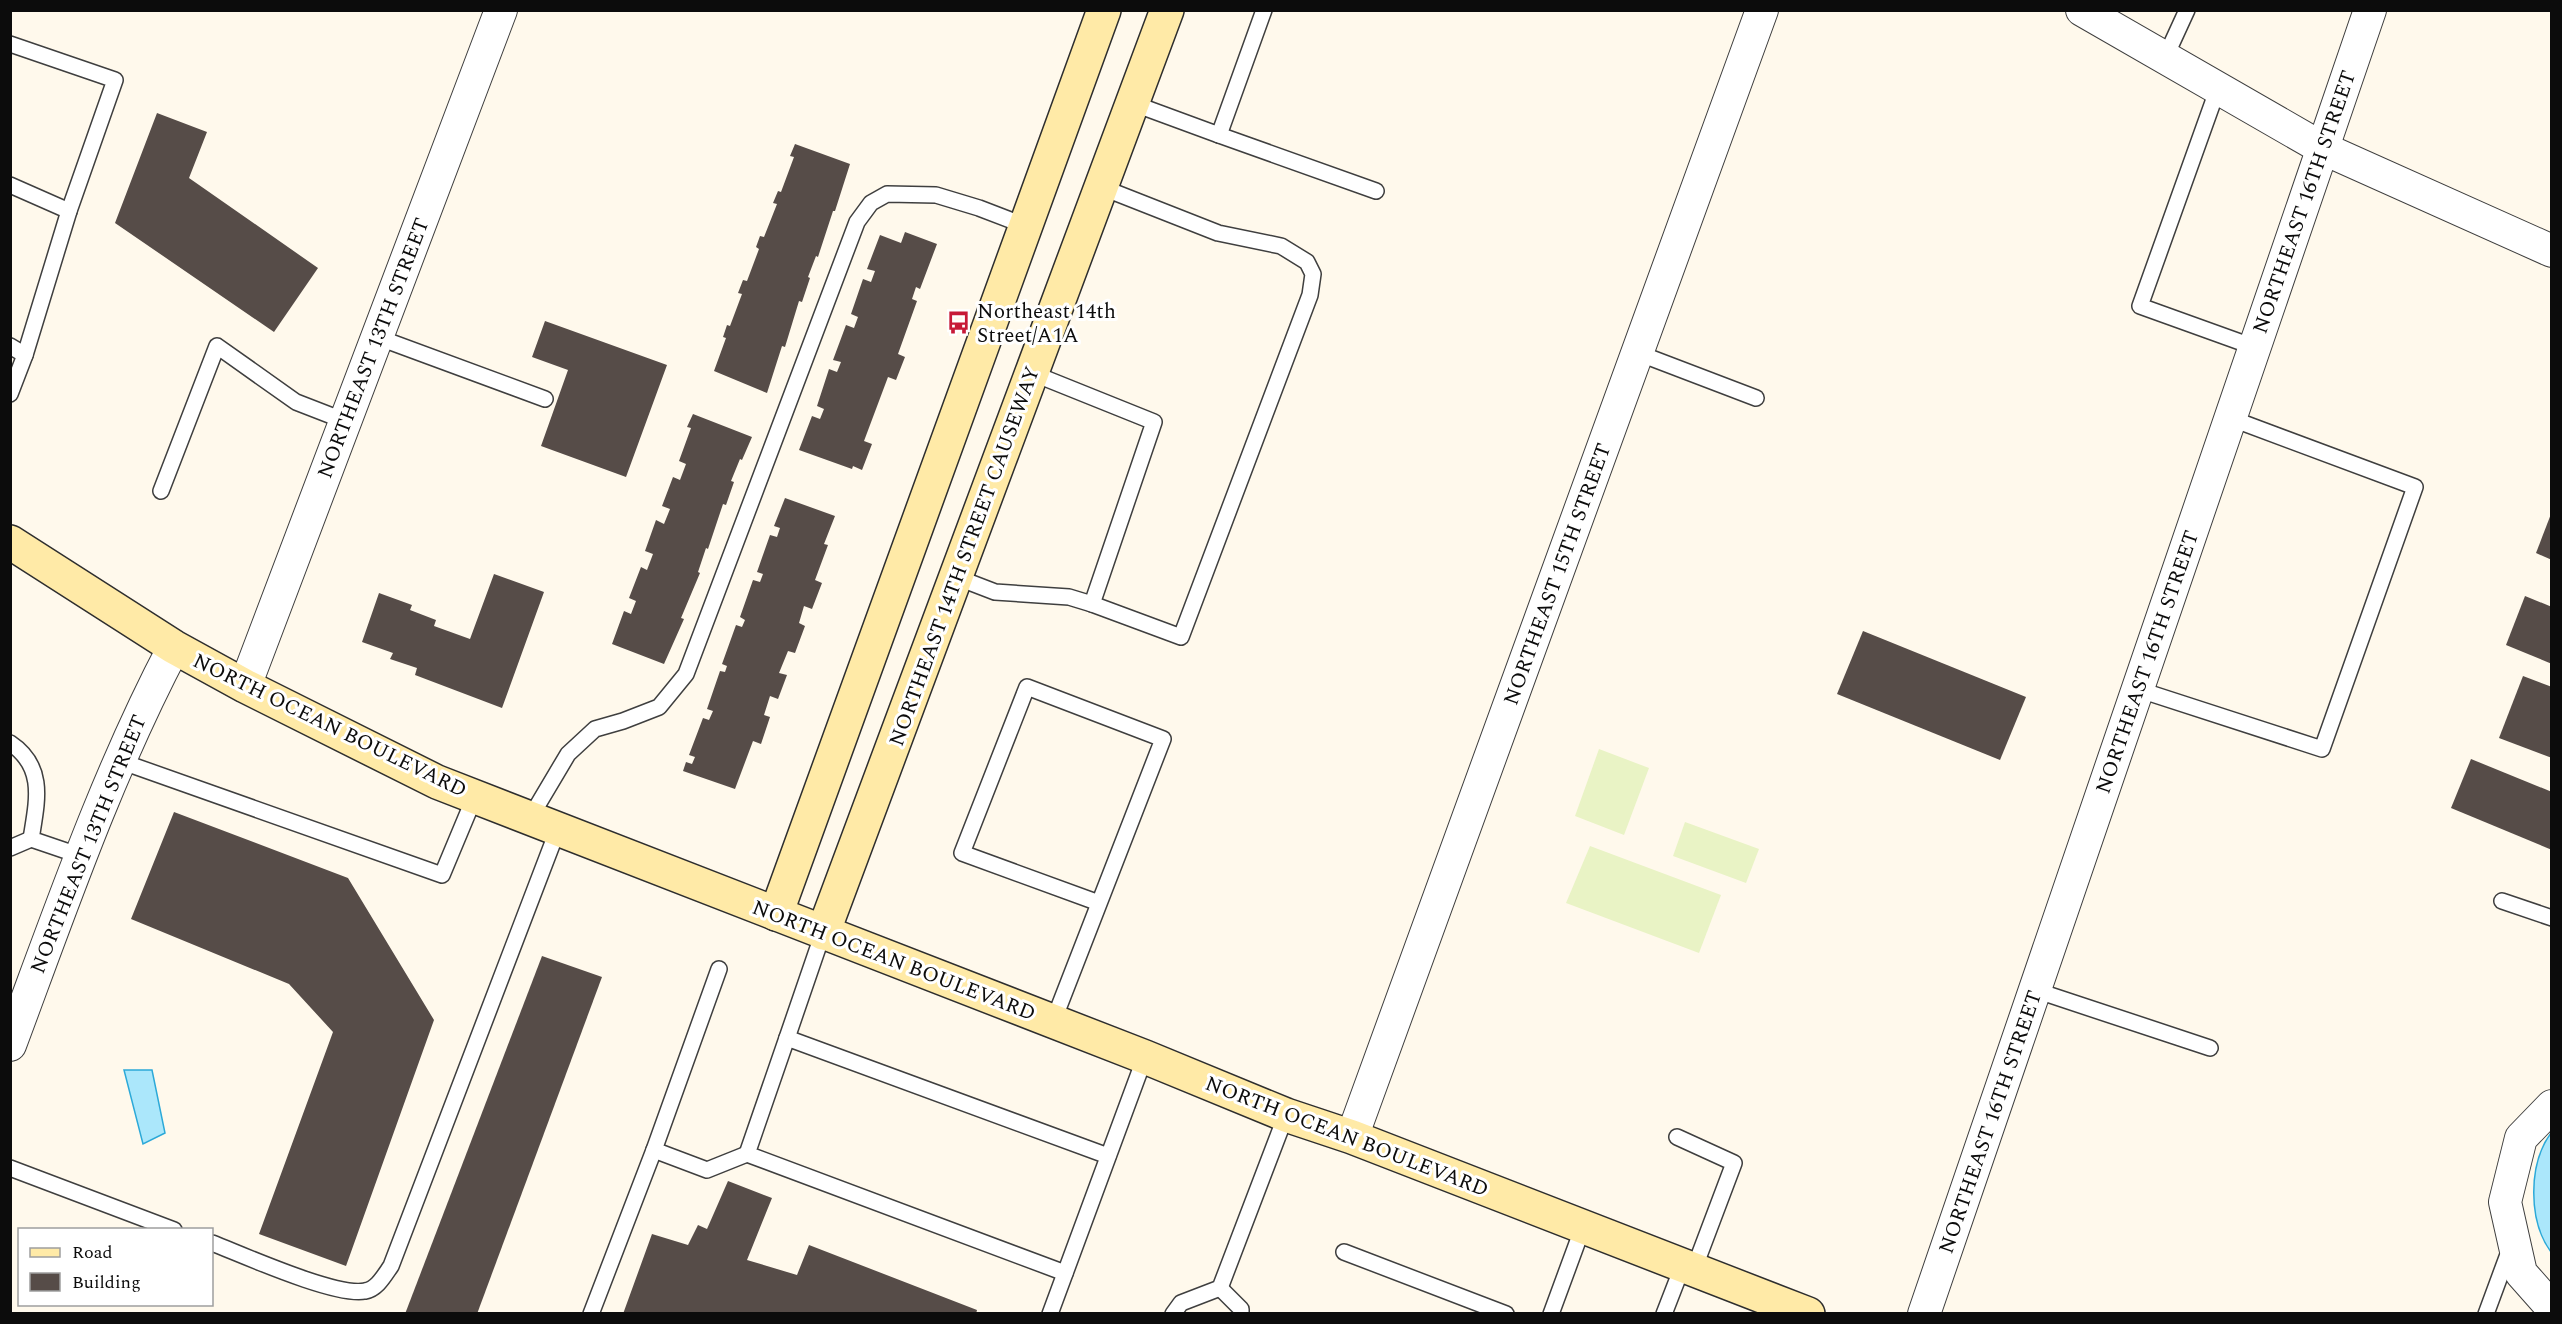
<svg xmlns="http://www.w3.org/2000/svg" width="2562" height="1324" font-family="Spectral,serif">
<rect width="100%" height="100%" fill="#fff9ec"/>
<g fill="#e9f3c5">
<path d="M 1599,749 L 1649,768 L 1624,835 L 1575,816 Z"/>
<path d="M 1685,822 L 1759,849 L 1746,883 L 1673,856 Z"/>
<path d="M 1590,846 L 1721,895 L 1699,953 L 1566,903 Z"/>
</g>
<g fill="#abe7fb" stroke="#2ca9d8" stroke-width="1.5">
<path d="M 124,1070 L 152,1070 L 165,1133 L 143,1144 Z"/>
<path d="M 2551,1133 L 2551,1252 C 2528,1221 2528,1164 2551,1133 Z"/>
</g>
<g fill="#564c48">
<path d="M 157,113 L 207,132 L 189,178 L 318,268 L 274,332 L 115,223 Z"/>
<path d="M 795,144 L 850,164 L 835,211 L 833,211 L 818,257 L 816,256 L 808,277 L 810,278 L 802,302 L 799,301 L 785,347 L 782,346 L 767,393 L 714,371 L 726,338 L 723,337 L 727,325 L 730,326 L 742,294 L 738,293 L 743,280 L 747,281 L 759,249 L 756,247 L 760,236 L 764,237 L 777,204 L 773,203 L 778,191 L 781,192 L 794,157 L 790,156 Z"/>
<path d="M 905,232 L 937,244 L 920,289 L 916,287 L 912,299 L 917,301 L 898,354 L 905,357 L 896,380 L 888,377 L 864,441 L 872,444 L 862,470 L 853,466 L 852,469 L 799,450 L 812,416 L 820,419 L 824,409 L 817,406 L 829,369 L 837,372 L 841,362 L 833,360 L 846,325 L 854,328 L 858,317 L 851,314 L 863,279 L 871,282 L 875,271 L 867,269 L 880,235 L 901,243 Z"/>
<path d="M 545,321 L 667,365 L 626,477 L 541,446 L 568,370 L 532,357 Z"/>
<path d="M 693,414 L 752,437 L 742,460 L 740,459 L 731,481 L 734,482 L 726,505 L 723,504 L 708,549 L 706,548 L 698,572 L 700,573 L 681,618 L 684,619 L 664,664 L 612,644 L 624,611 L 631,614 L 636,601 L 629,598 L 641,567 L 647,570 L 653,554 L 645,551 L 656,520 L 664,524 L 670,509 L 662,506 L 673,477 L 680,480 L 686,464 L 679,461 L 691,428 L 687,427 Z"/>
<path d="M 785,498 L 835,516 L 824,544 L 828,545 L 815,580 L 822,583 L 812,609 L 804,606 L 799,623 L 805,626 L 795,653 L 788,651 L 779,673 L 787,675 L 778,699 L 770,696 L 764,715 L 770,717 L 761,744 L 753,741 L 735,789 L 683,771 L 686,762 L 692,764 L 695,757 L 689,755 L 703,718 L 709,720 L 713,711 L 707,709 L 720,671 L 725,672 L 727,666 L 722,664 L 736,625 L 742,627 L 745,620 L 740,617 L 753,580 L 760,582 L 763,574 L 757,572 L 770,535 L 777,537 L 780,528 L 774,526 Z"/>
<path d="M 2551,514 L 2552,514 L 2552,560 L 2536,553 Z"/>
<path d="M 494,574 L 544,592 L 502,708 L 415,675 L 417,668 L 390,659 L 393,653 L 362,642 L 379,593 L 412,605 L 410,610 L 436,620 L 434,626 L 470,639 Z"/>
<path d="M 2525,596 L 2552,607 L 2552,664 L 2506,645 Z"/>
<path d="M 1863,631 L 2026,697 L 2000,760 L 1837,694 Z"/>
<path d="M 2523,676 L 2552,687 L 2552,758 L 2499,738 Z"/>
<path d="M 2471,759 L 2552,792 L 2552,850 L 2451,808 Z"/>
<path d="M 174,812 L 348,878 L 434,1020 L 346,1266 L 259,1234 L 333,1032 L 289,984 L 131,919 Z"/>
<path d="M 542,956 L 602,977 L 477,1314 L 405,1314 Z"/>
<path d="M 728,1181 L 772,1198 L 747,1260 L 797,1275 L 809,1245 L 977,1310 L 976,1314 L 623,1314 L 652,1234 L 688,1245 L 698,1225 L 707,1229 Z"/>
</g>
<g fill="none" stroke-linecap="round" stroke-linejoin="round">
<defs>
<g id="lane">
<path d="M 10,44 L 115,80 L 69,211 L 25,355 L 10,394"/>
<path d="M 2165,58 L 2187,10"/>
<path d="M 2218,88 L 2140,306 L 2254,347"/>
<path d="M 1132,103 L 1219,135 L 1264,10"/>
<path d="M 1219,135 L 1376,191"/>
<path d="M 10,185 L 69,211"/>
<path d="M 377,337 L 545,399"/>
<path d="M 10,346 L 25,355"/>
<path d="M 1638,353 L 1756,398"/>
<path d="M 161,491 L 217,346 L 296,402 L 345,421"/>
<path d="M 956,577 L 995,592 L 1069,597 L 1092,604 L 1154,422 L 1032,373"/>
<path d="M 1092,604 L 1181,637 L 1310,295 L 1313,274 L 1307,262 L 1281,246 L 1218,233 L 1101,187"/>
<path d="M 2137,689 L 2322,749 L 2415,487 L 2230,418"/>
<path d="M 10,743 C 46,767 37,801 31,839 L 81,856"/>
<path d="M 120,761 L 442,875 L 475,796"/>
<path d="M 530,818 L 568,754 L 595,729 L 623,721 L 659,707 L 686,674 L 857,222 L 871,203 L 887,194 L 936,195 L 979,208 L 1026,226"/>
<path d="M 10,848 L 31,839"/>
<path d="M 2502,901 L 2552,918"/>
<path d="M 719,969 L 654,1150 L 707,1170 L 747,1154"/>
<path d="M 2035,990 L 2210,1048"/>
<path d="M 1053,1022 L 1163,739 L 1027,687 L 962,853 L 1099,903"/>
<path d="M 787,1038 L 823,933"/>
<path d="M 1677,1137 L 1734,1163 L 1694,1269"/>
<path d="M 10,1168 L 174,1230"/>
<path d="M 212,1243 C 243,1255 336,1297 365,1291 C 377,1289 384,1276 391,1266 L 558,829"/>
<path d="M 1344,1252 L 1506,1314"/>
<path d="M 1065,1273 L 747,1154 L 787,1038 L 1108,1156"/>
<path d="M 1220,1288 L 1241,1309 L 1241,1314"/>
<path d="M 591,1314 L 654,1150"/>
<path d="M 1050,1314 L 1145,1057"/>
<path d="M 1173,1314 L 1181,1303 L 1220,1288 L 1286,1115"/>
<path d="M 1551,1314 L 1583,1227"/>
<path d="M 1664,1314 L 1683,1265"/>
<path d="M 2486,1314 L 2510,1249"/>
</g>
<g id="street">
<path d="M 2082,10 L 2322,148 L 2552,251"/>
<path d="M 245,686 L 501,10"/>
<path d="M 10,1045 C 60,911 107,774 174,647"/>
<path d="M 2552,1106 L 2521,1138 L 2505,1202 L 2521,1273 L 2552,1308"/>
<path d="M 1352,1137 L 1762,10"/>
<path d="M 1924,1314 L 2370,10"/>
</g>
<g id="secondary">
<path d="M 10,542 L 174,647 L 245,686 L 437,782 L 1145,1057 L 1286,1115 L 1352,1137 L 1808,1314"/>
<path d="M 776,914 L 1104,10"/>
<path d="M 823,933 L 1167,10"/>
</g>
</defs>
<use href="#lane" stroke="#3f3f3f" stroke-width="18"/>
<use href="#street" stroke="#3f3f3f" stroke-width="34"/>
<use href="#secondary" stroke="#2e2e2e" stroke-width="36"/>
<use href="#lane" stroke="#fff" stroke-width="15"/>
<use href="#street" stroke="#fff" stroke-width="32"/>
<use href="#secondary" stroke="#ffeaa7" stroke-width="33"/>
</g>
<defs>
<symbol id="bus-bare" viewBox="-9 -9 18 18"><path d="M-5-6H5V4H4V6H2V4H-2V6H-4V4H-5ZM-3.5-4V0h7V-4ZM-3.5 1.2v1.5H-2V1.2ZM2 1.2v1.5H3.5V1.2Z" fill="#c71937" stroke="#fff" stroke-width="2.5" paint-order="stroke"/></symbol>
</defs>
<g fill-rule="evenodd">
<use href="#bus-bare" x="942" y="306" width="33" height="33"/>
</g>
<g text-anchor="middle" stroke-width="6" stroke-linejoin="round" paint-order="stroke">
<g font-size="21" fill="#0c0c0c" stroke="#fff">
<text transform="translate(2304 202) rotate(-71)" y="7">NORTHEAST 16TH STREET</text>
<text transform="translate(373 348) rotate(-69)" y="7">NORTHEAST 13TH STREET</text>
<text transform="translate(964 556) rotate(-70)" y="7">NORTHEAST 14TH STREET CAUSEWAY</text>
<text transform="translate(1557 574) rotate(-70)" y="7">NORTHEAST 15TH STREET</text>
<text transform="translate(2147 662) rotate(-71)" y="7">NORTHEAST 16TH STREET</text>
<text transform="translate(330 725) rotate(26)" y="7">NORTH OCEAN BOULEVARD</text>
<text transform="translate(88 844) rotate(-68)" y="7">NORTHEAST 13TH STREET</text>
<text transform="translate(894 960) rotate(21)" y="7">NORTH OCEAN BOULEVARD</text>
<text transform="translate(1990 1122) rotate(-71)" y="7">NORTHEAST 16TH STREET</text>
<text transform="translate(1347 1136) rotate(21)" y="7">NORTH OCEAN BOULEVARD</text>
</g>
<g font-size="21" fill="#0c0c0c" stroke="#fff" text-anchor="start">
<text x="977" y="318">Northeast 14th<tspan x="977" dy="24">Street/A1A</tspan></text>
</g>
</g>
<rect width="2562" height="1324" fill="none" stroke="#0c0c0c" stroke-width="24"/>
<rect x="18" y="1228" width="195" height="78" fill="#ffffff" stroke="#9e9e9e" stroke-width="1.5"/>
<rect x="30" y="1248" width="30" height="9" fill="#ffeaa7" stroke="#9e9e9e" stroke-width="1.5"/>
<text x="72" y="1258" font-size="18" fill="#0c0c0c">Road</text>
<rect x="30" y="1273" width="30" height="18" fill="#564c48" stroke="#9e9e9e" stroke-width="1.5"/>
<text x="72" y="1288" font-size="18" fill="#0c0c0c">Building</text>
</svg>
